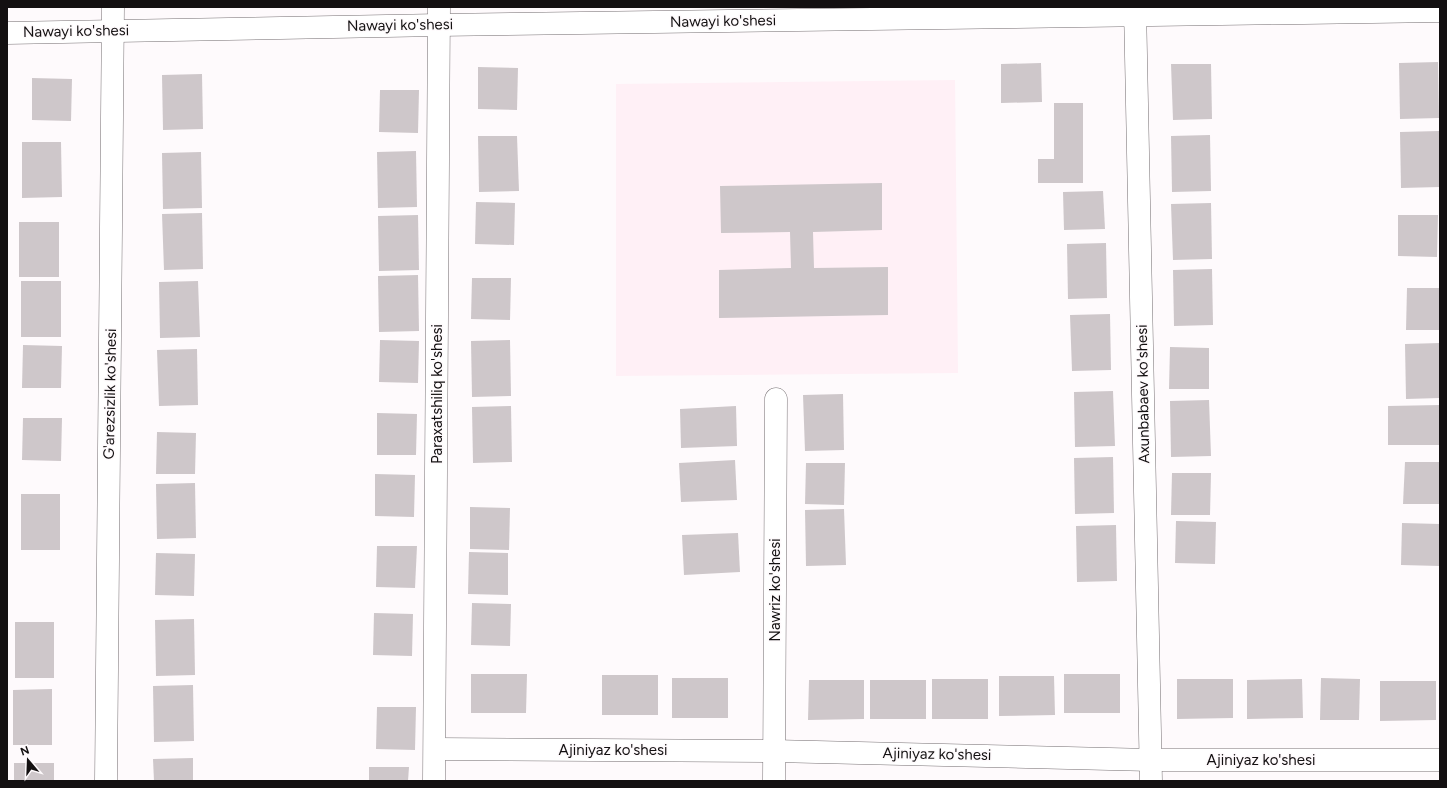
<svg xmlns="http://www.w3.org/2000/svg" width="1447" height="788" font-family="Figtree,sans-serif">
<rect width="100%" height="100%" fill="#fefafc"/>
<path fill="#fff0f6" d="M 955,80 L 958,373 L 616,376 L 616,84 Z"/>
<g fill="#cec7ca">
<path d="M 1438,62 L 1439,118 L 1400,119 L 1399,63 Z"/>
<path d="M 1041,63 L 1042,102 L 1001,103 L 1001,64 Z"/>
<path d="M 1171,64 L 1211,64 L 1212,119 L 1173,120 Z"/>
<path d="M 478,67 L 518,68 L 517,110 L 478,109 Z"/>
<path d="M 202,74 L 203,129 L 163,130 L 162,75 Z"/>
<path d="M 32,78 L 72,79 L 71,121 L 32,120 Z"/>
<path d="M 380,90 L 419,90 L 418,133 L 379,132 Z"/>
<path d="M 1054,103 L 1083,103 L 1083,183 L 1038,183 L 1038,159 L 1054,159 Z"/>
<path d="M 1439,131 L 1440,187 L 1401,188 L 1400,132 Z"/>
<path d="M 1210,135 L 1211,191 L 1172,192 L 1171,136 Z"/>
<path d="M 478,136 L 517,136 L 519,191 L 479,192 Z"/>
<path d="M 22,142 L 61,142 L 62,197 L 22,198 Z"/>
<path d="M 416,151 L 417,207 L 378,208 L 377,152 Z"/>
<path d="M 201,152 L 202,208 L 163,209 L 162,153 Z"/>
<path d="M 882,183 L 882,230 L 813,232 L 814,268 L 888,267 L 888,315 L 719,318 L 719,270 L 791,268 L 790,232 L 721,233 L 720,186 Z"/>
<path d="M 1103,191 L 1105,229 L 1064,230 L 1063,192 Z"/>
<path d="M 476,202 L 515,203 L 514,245 L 475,244 Z"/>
<path d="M 1211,203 L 1212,259 L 1173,260 L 1171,204 Z"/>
<path d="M 202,213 L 203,269 L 164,270 L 162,214 Z"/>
<path d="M 418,215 L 419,270 L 379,271 L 378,216 Z"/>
<path d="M 1398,215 L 1438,215 L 1437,257 L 1398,256 Z"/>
<rect x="19" y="222" width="40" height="55"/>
<path d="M 1106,243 L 1107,298 L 1068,299 L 1067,244 Z"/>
<path d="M 1212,269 L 1213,325 L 1174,326 L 1173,270 Z"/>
<path d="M 418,275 L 419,331 L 379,332 L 378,276 Z"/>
<path d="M 472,278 L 511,278 L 510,320 L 471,319 Z"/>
<rect x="21" y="281" width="40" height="56"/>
<path d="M 198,281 L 200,337 L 160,338 L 159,282 Z"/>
<path d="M 1407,288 L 1440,288 L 1440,330 L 1406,330 Z"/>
<path d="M 1110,314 L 1111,370 L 1072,371 L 1070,315 Z"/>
<path d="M 380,340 L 419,341 L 418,383 L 379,382 Z"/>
<path d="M 510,340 L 511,396 L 472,397 L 471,341 Z"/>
<path d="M 1440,343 L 1440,398 L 1406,399 L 1405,344 Z"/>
<path d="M 23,345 L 62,346 L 61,388 L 22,388 Z"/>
<path d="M 1170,347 L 1209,348 L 1209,389 L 1169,389 Z"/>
<path d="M 197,349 L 198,405 L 159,406 L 157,350 Z"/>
<path d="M 1113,391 L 1115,446 L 1075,447 L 1074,392 Z"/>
<path d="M 843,394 L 844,450 L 805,451 L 803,395 Z"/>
<path d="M 1209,400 L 1211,456 L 1171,457 L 1170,401 Z"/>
<path d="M 1440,405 L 1440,445 L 1388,445 L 1388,406 Z"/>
<path d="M 511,406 L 512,462 L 473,463 L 472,407 Z"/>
<path d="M 736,406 L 737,446 L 681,448 L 680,409 Z"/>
<path d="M 377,413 L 417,414 L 416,455 L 377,455 Z"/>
<path d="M 23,418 L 62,418 L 61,461 L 22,460 Z"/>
<path d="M 157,432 L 196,433 L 195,474 L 156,474 Z"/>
<path d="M 1113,457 L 1114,513 L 1075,514 L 1074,458 Z"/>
<path d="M 735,460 L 737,500 L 681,502 L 679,463 Z"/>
<path d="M 1405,462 L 1440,462 L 1440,504 L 1403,504 Z"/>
<path d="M 806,463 L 845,463 L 844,505 L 805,504 Z"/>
<path d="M 1172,473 L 1211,473 L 1210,515 L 1171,515 Z"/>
<path d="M 375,474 L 415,475 L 414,517 L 375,516 Z"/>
<path d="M 195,483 L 196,538 L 157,539 L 156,484 Z"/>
<rect x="21" y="494" width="39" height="56"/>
<path d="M 470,507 L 510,508 L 509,550 L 470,549 Z"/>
<path d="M 844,509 L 846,565 L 806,566 L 805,510 Z"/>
<path d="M 1176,521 L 1216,522 L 1215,564 L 1175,563 Z"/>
<path d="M 1402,523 L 1440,524 L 1440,566 L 1401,565 Z"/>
<path d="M 1116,525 L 1117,581 L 1077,582 L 1076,526 Z"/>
<path d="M 738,533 L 740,572 L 684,575 L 682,535 Z"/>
<path d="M 377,546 L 417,546 L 415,588 L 376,587 Z"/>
<path d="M 469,552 L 508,553 L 508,595 L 468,594 Z"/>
<path d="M 156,553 L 195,554 L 194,596 L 155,595 Z"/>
<path d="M 472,603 L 511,604 L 510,646 L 471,645 Z"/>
<path d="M 374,613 L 413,614 L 412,656 L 373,655 Z"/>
<path d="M 194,619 L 195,675 L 156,676 L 155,620 Z"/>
<rect x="15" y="622" width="39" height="56"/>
<path d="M 471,674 L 527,674 L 526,713 L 471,713 Z"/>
<rect x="1064" y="674" width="56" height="39"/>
<rect x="602" y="675" width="56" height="40"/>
<path d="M 999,676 L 1054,676 L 1055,715 L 999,716 Z"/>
<rect x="672" y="678" width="56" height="40"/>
<path d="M 1321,678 L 1360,679 L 1359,720 L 1320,720 Z"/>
<rect x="932" y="679" width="56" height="40"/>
<path d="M 1177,679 L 1233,679 L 1233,718 L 1177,719 Z"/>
<path d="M 1302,679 L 1303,718 L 1247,719 L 1247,680 Z"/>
<path d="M 809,680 L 864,680 L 864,719 L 808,720 Z"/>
<rect x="870" y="680" width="56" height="39"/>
<path d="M 1380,681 L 1436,681 L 1436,720 L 1380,721 Z"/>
<path d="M 193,685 L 194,741 L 154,742 L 153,686 Z"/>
<path d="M 52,689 L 52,745 L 13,745 L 13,690 Z"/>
<path d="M 377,707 L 416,707 L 415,750 L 376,749 Z"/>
<path d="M 193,758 L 193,781 L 154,781 L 153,759 Z"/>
<rect x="14" y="763" width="40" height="18"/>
<path d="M 369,767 L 409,767 L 408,781 L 369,781 Z"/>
</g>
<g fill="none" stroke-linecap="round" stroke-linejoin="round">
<defs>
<g id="minor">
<path d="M 1135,7 L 1151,781"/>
<path d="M 7,33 L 439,25 L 1440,11"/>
<path d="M 435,749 L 774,751 L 1151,760 L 1440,760"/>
<path d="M 106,781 L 113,7"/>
<path d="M 434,781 L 439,7"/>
<path d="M 774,781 L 776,399"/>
</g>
</defs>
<use href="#minor" stroke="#767073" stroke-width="23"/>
<use href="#minor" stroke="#fff" stroke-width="22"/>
</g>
<g text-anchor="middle" stroke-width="3" stroke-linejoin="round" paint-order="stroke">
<g font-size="15" fill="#131011" stroke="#fefafc">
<text transform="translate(723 21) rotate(-1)" y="5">Nawayi ko'shesi</text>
<text transform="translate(400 25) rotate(-1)" y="5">Nawayi ko'shesi</text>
<text transform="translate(76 31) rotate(-1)" y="5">Nawayi ko'shesi</text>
<text transform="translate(110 394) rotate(-89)" y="5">G'arezsizlik ko'shesi</text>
<text transform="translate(437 394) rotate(-90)" y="5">Paraxatshiliq ko'shesi</text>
<text transform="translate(1143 394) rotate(-91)" y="5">Axunbabaev ko'shesi</text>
<text transform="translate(775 590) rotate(-90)" y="5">Nawriz ko'shesi</text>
<text x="613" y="755">Ajiniyaz ko'shesi</text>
<text transform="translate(937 754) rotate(1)" y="5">Ajiniyaz ko'shesi</text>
<text x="1261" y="765">Ajiniyaz ko'shesi</text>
</g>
</g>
<rect width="1447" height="788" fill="none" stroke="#131011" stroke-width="16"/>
<g transform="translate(28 760) rotate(341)" stroke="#fefafc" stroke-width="3" paint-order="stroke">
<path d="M0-3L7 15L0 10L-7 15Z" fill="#131011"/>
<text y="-6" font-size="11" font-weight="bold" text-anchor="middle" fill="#131011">N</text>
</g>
</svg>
